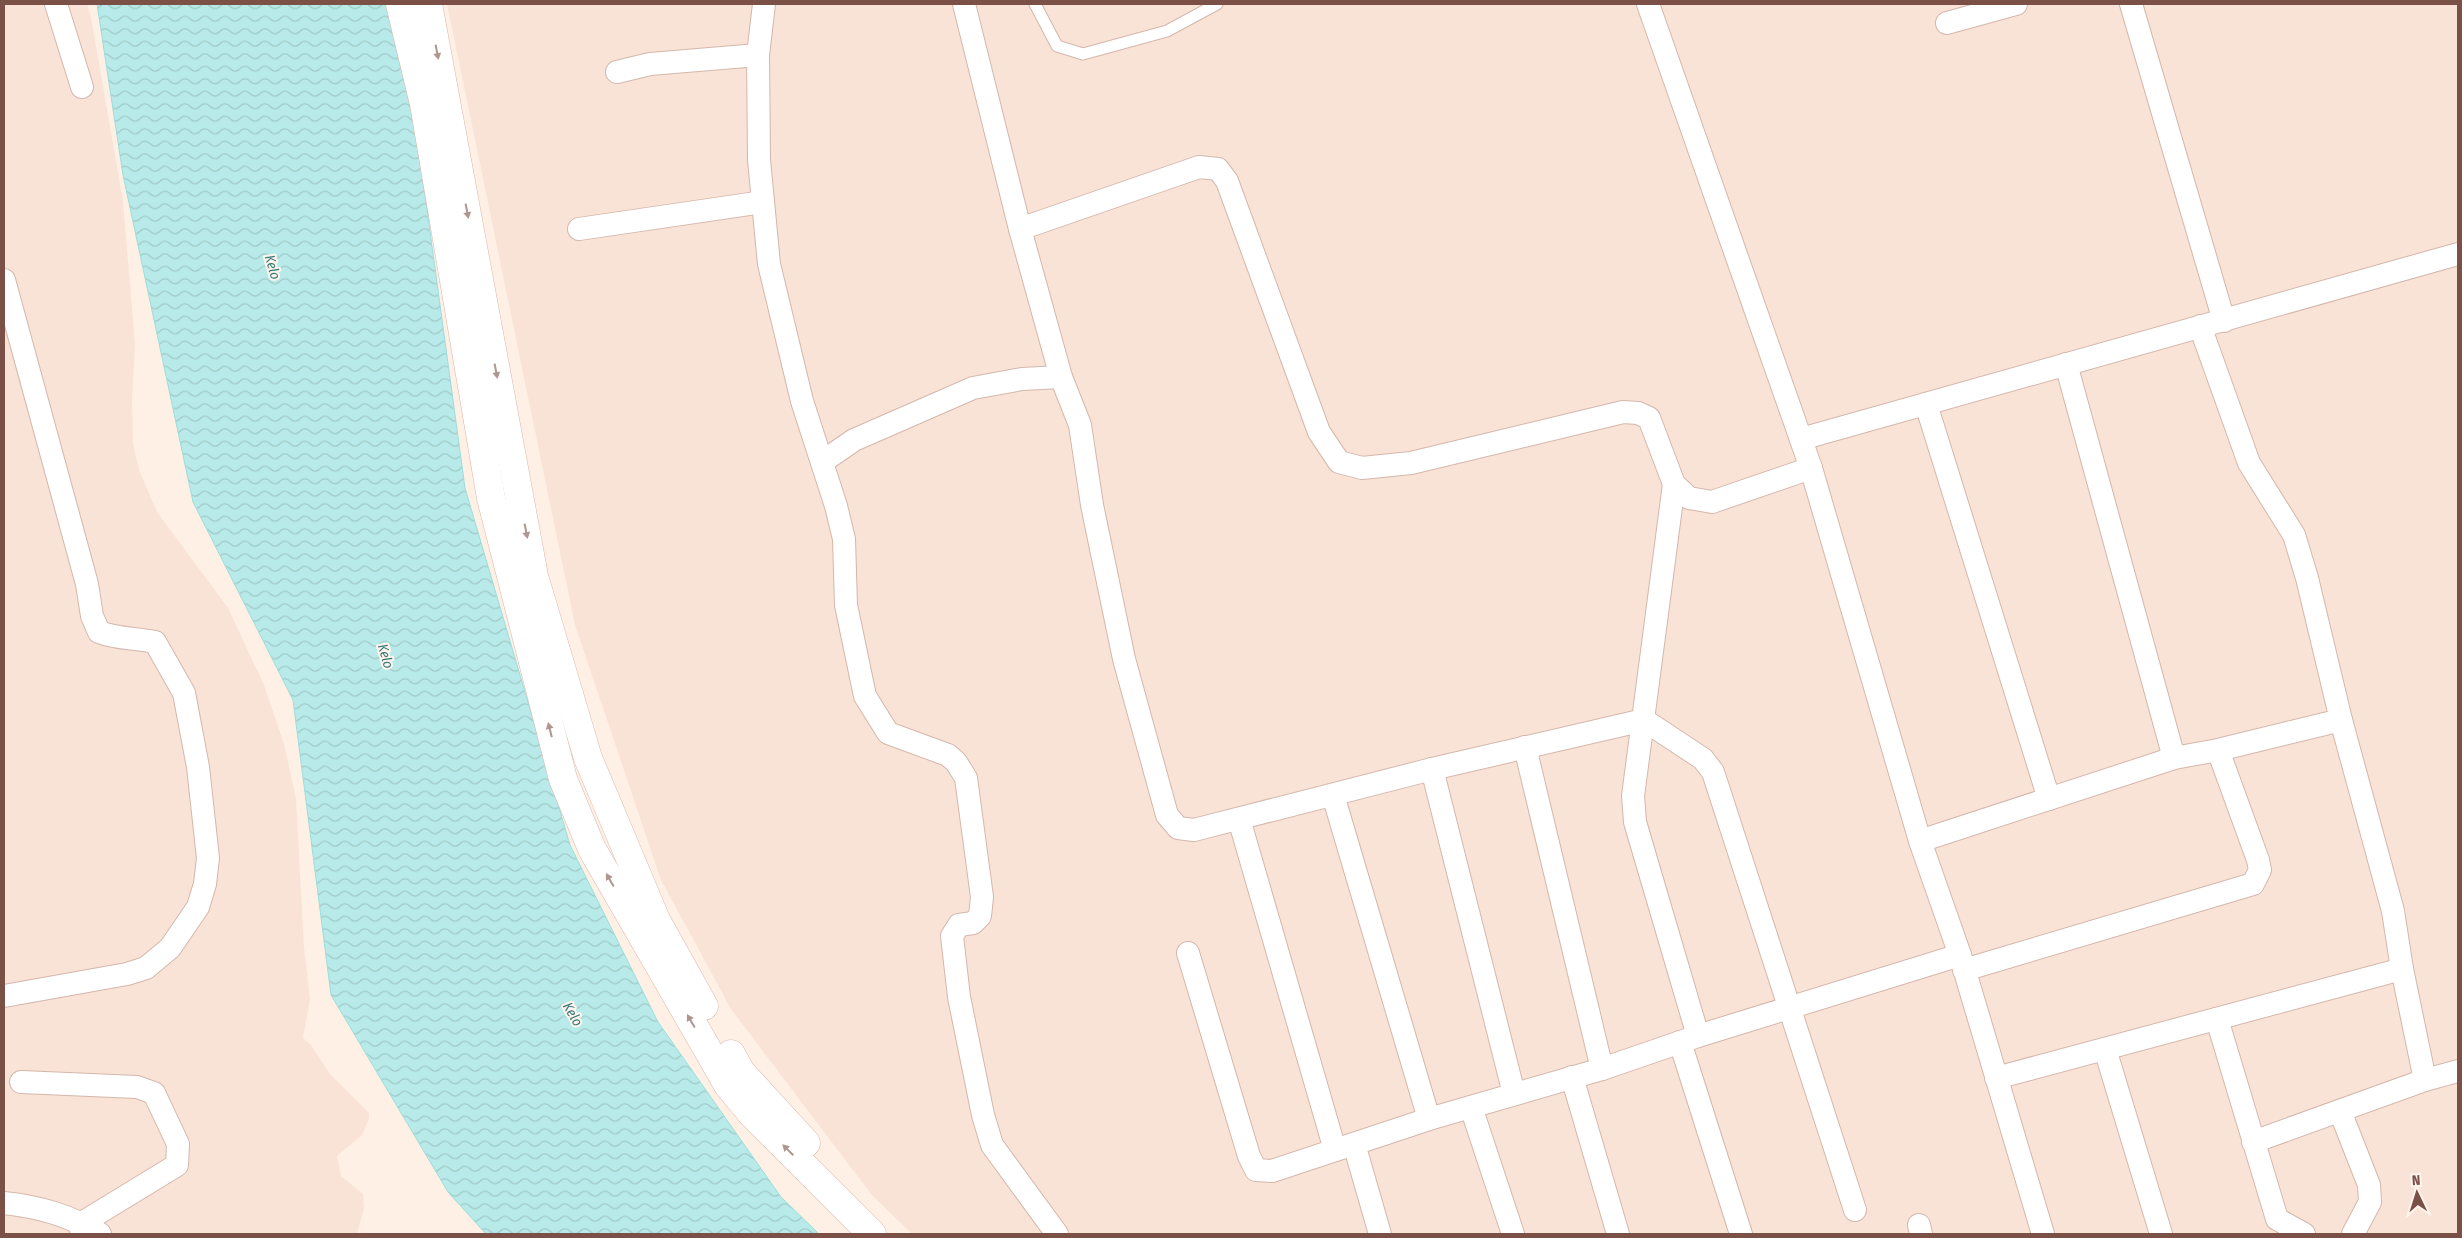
<svg xmlns="http://www.w3.org/2000/svg" width="2462" height="1238" font-family="'Fira Sans Condensed',sans-serif">
<defs>
<pattern id="water-waves" width="16" height="10" patternUnits="userSpaceOnUse" patternTransform="scale(1.25)"><rect width="16" height="10" fill="#b7eae8"/><path d="M0 5q4-4 8 0t8 0" fill="none" stroke="#a1cac8"/></pattern>
</defs>
<rect width="100%" height="100%" fill="#fef0e5"/>
<g fill="#f9e3d6">
<path d="M 4,4 L 87,4 L 91,17 L 123,202 L 135,345 L 132,400 L 133,444 L 139,470 L 157,512 L 228,608 L 264,685 L 284,744 L 296,799 L 304,948 L 310,999 L 303,1038 L 311,1045 L 330,1074 L 369,1113 L 369,1119 L 362,1135 L 337,1156 L 341,1176 L 363,1194 L 364,1208 L 357,1234 L 4,1234 Z"/>
<path d="M 447,4 L 2458,4 L 2458,1234 L 912,1234 L 871,1194 L 731,1009 L 661,880 L 575,625 Z"/>
</g>
<path fill="url(#water-waves)" stroke="#9cdddb" d="M 97,4 L 399,4 L 465,488 L 570,845 L 658,1022 L 781,1197 L 819,1234 L 486,1234 L 448,1192 L 331,995 L 293,700 L 193,502 L 123,175 Z"/>
<g fill="none" stroke-linecap="round" stroke-linejoin="round">
<defs>
<path id="lane" d="M 1035,4 L 1057,46 L 1083,54 L 1167,31 L 1217,4"/>
<g id="street">
<path d="M 56,4 L 82,87"/>
<path d="M 764,4 L 758,55 L 759,160 L 769,264 L 802,401 L 836,506 L 844,539 L 846,605 L 865,696 L 888,733 L 948,755 L 956,762 L 966,778 L 982,897 L 980,916 L 973,923 L 959,925 L 952,936 L 959,997 L 983,1115 L 992,1145 L 1057,1234"/>
<path d="M 964,4 L 1020,229 L 1061,377 L 1080,425 L 1092,505 L 1124,659 L 1167,815 L 1178,828 L 1194,830 L 1432,769 L 1644,720 L 1703,759 L 1713,772 L 1855,1210"/>
<path d="M 1648,4 L 1811,468 L 1920,841 L 1960,955 L 2043,1234"/>
<path d="M 2131,4 L 2224,321"/>
<path d="M 1947,23 L 2016,4"/>
<path d="M 617,72 L 650,64 L 758,55"/>
<path d="M 579,229 L 763,202"/>
<path d="M 1020,229 L 1199,167 L 1218,169 L 1227,181 L 1319,432 L 1339,462 L 1362,468 L 1411,463 L 1623,412 L 1638,413 L 1649,418 L 1674,484 L 1689,498 L 1712,502 L 1811,468"/>
<path d="M 4,280 L 87,584 L 92,616 L 99,632 C 117,639 136,638 155,642 L 184,693 L 198,767 L 208,858 L 205,884 L 198,907 L 170,948 L 146,968 L 127,974 L 4,996"/>
<path d="M 2200,326 L 2249,463 L 2294,535 L 2307,578 L 2341,720 L 2393,911 L 2402,969 L 2425,1080"/>
<path d="M 2066,364 L 2174,758"/>
<path d="M 1926,404 L 2049,799"/>
<path d="M 1801,439 L 2458,254"/>
<path d="M 822,462 L 854,440 L 973,388 L 1022,379 L 1061,377"/>
<path d="M 1674,484 L 1633,796 L 1635,822 L 1698,1036"/>
<path d="M 1525,747 L 1602,1069"/>
<path d="M 1432,769 L 1514,1094"/>
<path d="M 1333,795 L 1429,1119"/>
<path d="M 1239,819 L 1335,1150"/>
<path d="M 1920,841 L 2174,758 L 2218,750 L 2341,720"/>
<path d="M 1188,953 L 1249,1156 L 1256,1170 L 1272,1171 L 1429,1119 L 1602,1069 L 1698,1036 L 1960,955"/>
<path d="M 1964,970 L 2253,884 L 2260,870 L 2258,860 L 2218,750"/>
<path d="M 2217,1019 L 2277,1219 L 2304,1234"/>
<path d="M 1680,1042 L 1741,1234"/>
<path d="M 2105,1049 L 2161,1234"/>
<path d="M 1572,1077 L 1618,1234"/>
<path d="M 1996,1078 L 2402,969"/>
<path d="M 21,1082 L 137,1087 L 154,1093 L 178,1144 L 177,1165 L 82,1223 L 81,1234"/>
<path d="M 1471,1107 L 1513,1234"/>
<path d="M 2340,1111 L 2369,1185 L 2370,1202 L 2353,1234"/>
<path d="M 2253,1142 L 2425,1080 L 2458,1071"/>
<path d="M 1354,1144 L 1380,1234"/>
<path d="M 4,1203 C 40,1207 69,1215 100,1234"/>
<path d="M 1919,1225 L 1921,1234"/>
</g>
<g id="secondary">
<path d="M 400,4 L 424,104 L 491,498 L 563,779 L 592,849 L 728,1085 L 751,1113 L 872,1234"/>
<path d="M 428,4 L 534,576 L 588,758 L 656,920 L 704,1006"/>
<path d="M 731,1054 L 741,1072 L 806,1143"/>
</g>
</defs>
<use href="#lane" stroke="#d4b7ac" stroke-width="13"/>
<use href="#street" stroke="#d4b7ac" stroke-width="24"/>
<use href="#secondary" stroke="#dab7ac" stroke-width="29"/>
<use href="#lane" stroke="#fff" stroke-width="11"/>
<use href="#street" stroke="#fff" stroke-width="22"/>
<use href="#secondary" stroke="#fff" stroke-width="28"/>
</g>
<defs><path id="oneway-solid" d="M-6-.8H1V-3.2L6.5 0L1 3.2V.8H-6Z" transform="scale(1.25)"/></defs>
<g fill="#af9691">
<use href="#oneway-solid" transform="translate(437 52) rotate(79)"/>
<use href="#oneway-solid" transform="translate(467 211) rotate(79)"/>
<use href="#oneway-solid" transform="translate(496 371) rotate(79)"/>
<use href="#oneway-solid" transform="translate(526 531) rotate(79)"/>
<use href="#oneway-solid" transform="translate(550 730) rotate(-104)"/>
<use href="#oneway-solid" transform="translate(610 880) rotate(-120)"/>
<use href="#oneway-solid" transform="translate(691 1021) rotate(-120)"/>
<use href="#oneway-solid" transform="translate(788 1150) rotate(-135)"/>
</g>
<g text-anchor="middle" stroke-width="4" stroke-linejoin="round" paint-order="stroke">
<g font-size="14" font-style="italic" fill="#367978" stroke="#fff5ed">
<text transform="translate(273 267) rotate(74)" y="5">Kelo</text>
<text transform="translate(386 656) rotate(74)" y="5">Kelo</text>
<text transform="translate(573 1014) rotate(60)" y="5">Kelo</text>
</g>
</g>
<rect width="2462" height="1238" fill="none" stroke="#7a5047" stroke-width="10"/>
<g transform="translate(2417 1193) rotate(356)" stroke="#fff5ed" stroke-width="4" paint-order="stroke">
<path d="M0-4L9 19L0 12L-9 19Z" fill="#7a5047"/>
<text y="-8" font-size="14" font-weight="bold" text-anchor="middle" fill="#7a5047">N</text>
</g>
</svg>
